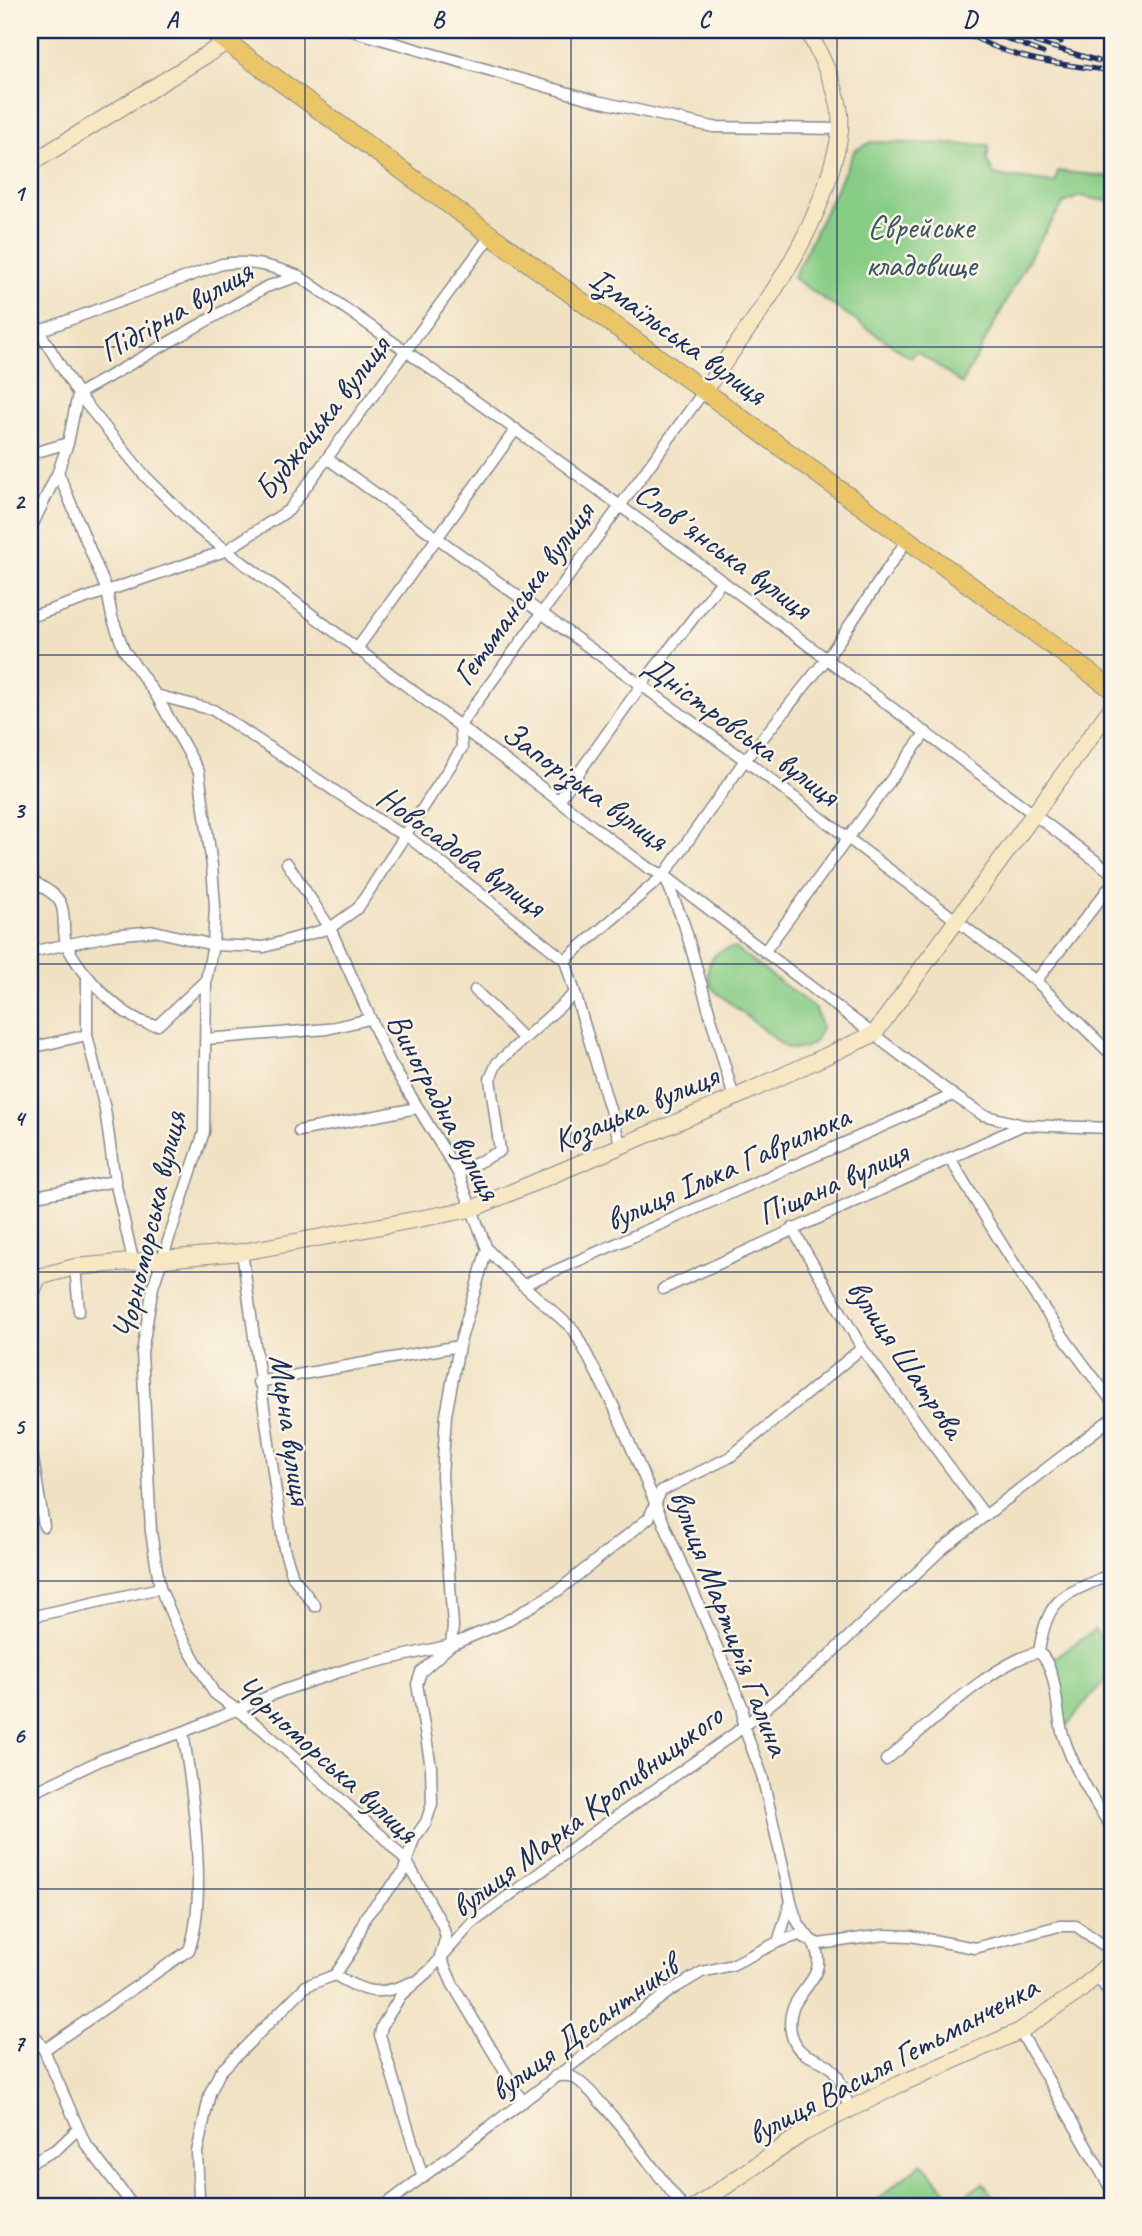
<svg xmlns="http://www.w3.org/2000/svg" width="1142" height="2236" font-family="Caveat,sans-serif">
<rect width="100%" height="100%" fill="#fcf5e5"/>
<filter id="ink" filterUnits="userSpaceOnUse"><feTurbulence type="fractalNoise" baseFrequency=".0143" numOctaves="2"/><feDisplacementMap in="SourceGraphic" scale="14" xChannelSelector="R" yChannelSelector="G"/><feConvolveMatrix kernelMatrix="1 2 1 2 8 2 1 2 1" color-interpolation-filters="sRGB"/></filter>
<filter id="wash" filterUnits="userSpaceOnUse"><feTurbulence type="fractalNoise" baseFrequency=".00686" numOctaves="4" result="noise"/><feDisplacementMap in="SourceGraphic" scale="28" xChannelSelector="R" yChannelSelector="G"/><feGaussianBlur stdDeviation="1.57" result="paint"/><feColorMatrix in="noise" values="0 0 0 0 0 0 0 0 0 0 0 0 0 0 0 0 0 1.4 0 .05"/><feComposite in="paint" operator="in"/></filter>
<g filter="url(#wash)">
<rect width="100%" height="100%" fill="#f0e1c2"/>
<g fill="#88cd86" stroke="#527e72" stroke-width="2">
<path d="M 872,142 L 989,145 L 987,160 L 994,175 L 1055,183 L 1058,171 L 1112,177 L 1112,202 L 1080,196 L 1064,203 L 1037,244 L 962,384 L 917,351 L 911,358 L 793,278 L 855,150 Z"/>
<path d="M 735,948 L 816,1009 L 821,1028 C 817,1045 802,1053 785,1047 L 714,990 C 700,971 711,948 735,948 Z"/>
<path d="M 1095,1630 L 1106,1645 L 1112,1642 L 1112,1676 C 1091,1690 1082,1710 1064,1728 L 1053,1659 Z"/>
<path d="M 922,2163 L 956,2202 L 983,2183 L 1000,2206 L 870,2206 Z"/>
</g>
</g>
<g filter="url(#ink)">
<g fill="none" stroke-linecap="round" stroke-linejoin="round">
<defs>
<g id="street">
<path d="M 349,30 L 597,101 L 713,127 L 841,129"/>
<path d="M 227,42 L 236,30"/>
<path d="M 299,276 L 266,287 L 78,394 L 145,476 L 197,528 L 648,868 L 664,875 L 953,1095 L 983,1115 L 1023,1125 L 1112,1128"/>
<path d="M 30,322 L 39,331 L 78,394 L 68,443 L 58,472 L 107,591 L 112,617 L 124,650 L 156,695 L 199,772 L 212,866 L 215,906 L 213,945 L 206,980 L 204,1132 L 153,1287 L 142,1352 L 151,1532 L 160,1588 L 179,1632 L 214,1693 L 261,1728 L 382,1836 L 407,1862 L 442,1924 L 446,1937 L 440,1956 L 453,1985 L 523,2102"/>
<path d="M 39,331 L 222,264 C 251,260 271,266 299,276 C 575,468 843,671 1112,873"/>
<path d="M 30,454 L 68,443"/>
<path d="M 328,459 L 745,760 L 1036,981 L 1112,1055"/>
<path d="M 30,530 L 58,472"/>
<path d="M 30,617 L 225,551 L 289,510 L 491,235"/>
<path d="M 356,650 L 516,429"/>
<path d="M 156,695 L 213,710 L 392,829 L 407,836 L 565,960 L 621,1146"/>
<path d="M 560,799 L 640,687 L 722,581"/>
<path d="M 665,877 L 684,924 L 734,1098"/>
<path d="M 30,879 C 40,886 54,892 60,902 C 67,915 61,932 67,945 C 78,972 128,1026 158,1025 L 206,980"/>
<path d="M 765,951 L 926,732"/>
<path d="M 30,952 L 113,935 L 155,931 L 213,945 L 264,947 L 330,928 L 358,908 L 462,748 L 460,725 L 704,391"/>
<path d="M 565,960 L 664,875 L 745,760 L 828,657 L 907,540"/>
<path d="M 87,978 L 87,1035 L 105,1109 L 115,1181 L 133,1260"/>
<path d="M 1036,981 L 1112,884"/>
<path d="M 475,990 L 523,1038"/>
<path d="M 206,1039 L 327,1029 L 369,1019"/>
<path d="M 30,1048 L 87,1035"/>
<path d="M 299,1131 L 417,1108"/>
<path d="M 950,1158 C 999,1242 1051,1325 1112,1401"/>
<path d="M 458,1173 L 500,1151 L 490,1079 L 497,1063 L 574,994"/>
<path d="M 30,1197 L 115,1181"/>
<path d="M 792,1228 L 862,1348 L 984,1514"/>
<path d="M 487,1249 L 523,1285 L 574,1330 L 614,1407 L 743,1708 L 743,1725 L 762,1775 L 791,1901 C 793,1908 794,1915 798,1922 C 804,1934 818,1944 818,1959 C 820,1986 784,1996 791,2032 C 798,2063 818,2053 833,2070 C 842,2081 845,2096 849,2110"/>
<path d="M 242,1252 L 284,1549 L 293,1577 L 315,1606"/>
<path d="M 75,1267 L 79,1311"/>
<path d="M 523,1285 L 953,1095"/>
<path d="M 663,1289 L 1023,1125"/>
<path d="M 258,1382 L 459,1346"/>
<path d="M 30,1441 L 44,1526"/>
<path d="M 30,1617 L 160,1588"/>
<path d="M 1039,1652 C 1059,1671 1055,1710 1063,1735 C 1071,1762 1095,1806 1112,1827"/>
<path d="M 886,1760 C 925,1729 992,1662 1039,1652 C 1048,1592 1065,1597 1112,1573"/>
<path d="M 30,1794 L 103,1759 L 183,1732 L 284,1690 L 354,1667 L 451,1645 L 503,1623 L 559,1590 L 649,1518 L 661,1491 L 730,1457 L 862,1348"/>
<path d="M 778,1942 L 791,1901"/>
<path d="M 335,1975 C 365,1993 379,1997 412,1982"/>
<path d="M 1097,1976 L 1112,1996"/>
<path d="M 30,2028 L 44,2050 L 85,2143 L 133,2206"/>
<path d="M 1020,2031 L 1112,2191"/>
<path d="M 44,2050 L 189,1950 C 208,1899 192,1787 183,1732"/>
<path d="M 555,2076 C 560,2076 568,2075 572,2077 C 594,2085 664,2183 682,2206"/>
<path d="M 30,2163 L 57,2149 L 78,2129"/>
<path d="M 423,2178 L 380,2035 L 382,2026 L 401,1995 L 430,1970 L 471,1924 L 590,1835 L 734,1734 L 822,1662 L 942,1549 L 1112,1418"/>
<path d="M 196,2206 L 199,2197 L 197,2152 L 210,2093 L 220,2072 L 306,1986 L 335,1975 L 352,1950 L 366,1916 L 403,1873 L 414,1839 L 426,1822 L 432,1804 L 431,1767 L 417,1684 L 421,1672 L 451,1645 L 453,1626 L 442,1476 L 446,1415 L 459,1346 L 487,1249 L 458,1173 L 390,1062 L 330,928 L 287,863"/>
<path d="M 384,2206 L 670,1991 L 702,1972 L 732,1965 L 778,1942 L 799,1935 L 819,1944 L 884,1935 L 911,1936 L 975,1948 L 1059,1926 L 1076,1926 L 1112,1951"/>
</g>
<g id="secondary">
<path d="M 30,164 L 227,42"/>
<path d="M 704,391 C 754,320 809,251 832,166 C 837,149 842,132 840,114 C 837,84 820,57 808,30"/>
<path d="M 30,1297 L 38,1277 L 75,1267 L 242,1252 L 472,1209 L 734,1098 L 874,1034 L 1112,707"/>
<path d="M 697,2206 L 803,2133 L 898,2085 L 1020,2031 L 1077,1993 L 1112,1961"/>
</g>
<path id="primary" d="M 210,30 L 1112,689"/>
</defs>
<use href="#street" stroke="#868890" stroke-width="13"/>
<use href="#secondary" stroke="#868890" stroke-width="18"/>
<use href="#primary" stroke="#868890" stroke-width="20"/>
<use href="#street" stroke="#fff" stroke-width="10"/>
<use href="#secondary" stroke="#f7e8c3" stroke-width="16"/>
<use href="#primary" stroke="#ebc669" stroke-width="18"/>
<defs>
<g id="rail">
<path d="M 962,30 C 1007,60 1060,64 1112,71"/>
<path d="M 985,30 L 1043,53"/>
<path d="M 1036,30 L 1061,42"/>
<path d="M 1035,42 L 1099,61"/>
</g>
</defs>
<use href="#rail" stroke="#1b2f5e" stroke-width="5"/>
<use href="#rail" stroke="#fcf5e5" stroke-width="2.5" stroke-dasharray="8" stroke-linecap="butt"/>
</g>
</g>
<path fill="none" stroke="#1b2f5e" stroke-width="2" stroke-opacity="0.55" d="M 305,30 L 305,2206M 571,30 L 571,2206M 837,30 L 837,2206M 30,347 L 1112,347M 30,655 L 1112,655M 30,964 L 1112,964M 30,1272 L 1112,1272M 30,1581 L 1112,1581M 30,1889 L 1112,1889"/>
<g text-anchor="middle" stroke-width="5" stroke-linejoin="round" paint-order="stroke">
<g font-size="33" fill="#365668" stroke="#fcf5e5">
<text x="921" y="238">Єврейське<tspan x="921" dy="38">кладовище</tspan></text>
</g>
<g font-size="33" fill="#1b2f5e" stroke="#fcf5e5">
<text transform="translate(175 310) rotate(-30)" y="12">Підгірна вулиця</text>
<text transform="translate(679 335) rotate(36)" y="12">Ізмаїльська вулиця</text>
<text transform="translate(321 417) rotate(-52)" y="12">Буджацька вулиця</text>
<text transform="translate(724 549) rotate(36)" y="12">Словʼянська вулиця</text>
<text transform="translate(522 593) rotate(-54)" y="12">Гетьманська вулиця</text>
<text transform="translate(742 729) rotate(36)" y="12">Дністровська вулиця</text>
<text transform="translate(586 785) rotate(36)" y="12">Запорізька вулиця</text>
<text transform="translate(462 850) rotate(36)" y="12">Новосадова вулиця</text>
<text transform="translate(445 1106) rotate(62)" y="12">Виноградна вулиця</text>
<text transform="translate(635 1107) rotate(-23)" y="12">Козацька вулиця</text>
<text transform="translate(727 1167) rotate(-24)" y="12">вулиця Ілька Гаврилюка</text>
<text transform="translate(832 1182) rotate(-24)" y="12">Піщана вулиця</text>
<text transform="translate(148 1225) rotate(-77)" y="12">Чорноморська вулиця</text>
<text transform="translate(907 1358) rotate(56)" y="12">вулиця Шатрова</text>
<text transform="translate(292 1429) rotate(82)" y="12">Мирна вулиця</text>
<text transform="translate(731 1622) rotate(69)" y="12">вулиця Мартирія Галина</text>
<text transform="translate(328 1758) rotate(42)" y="12">Чорноморська вулиця</text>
<text transform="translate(586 1810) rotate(-37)" y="12">вулиця Марка Кропивницького</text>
<text transform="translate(583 2027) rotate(-36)" y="12">вулиця Десантників</text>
<text transform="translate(892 2059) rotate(-28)" y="12">вулиця Василя Гетьманченка</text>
</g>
</g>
<rect width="1142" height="2236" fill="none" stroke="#fcf5e5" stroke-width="77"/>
<rect x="38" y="38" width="1066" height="2160" fill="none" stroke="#1b2f5e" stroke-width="2.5"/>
<g font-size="23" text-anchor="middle" font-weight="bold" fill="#1b2f5e">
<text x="172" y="27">A</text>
<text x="438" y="27">B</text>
<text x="704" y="27">C</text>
<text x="970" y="27">D</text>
<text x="19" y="201">1</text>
<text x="19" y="509">2</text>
<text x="19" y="818">3</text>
<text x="19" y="1126">4</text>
<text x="19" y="1434">5</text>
<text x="19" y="1743">6</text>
<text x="19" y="2051">7</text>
</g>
</svg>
